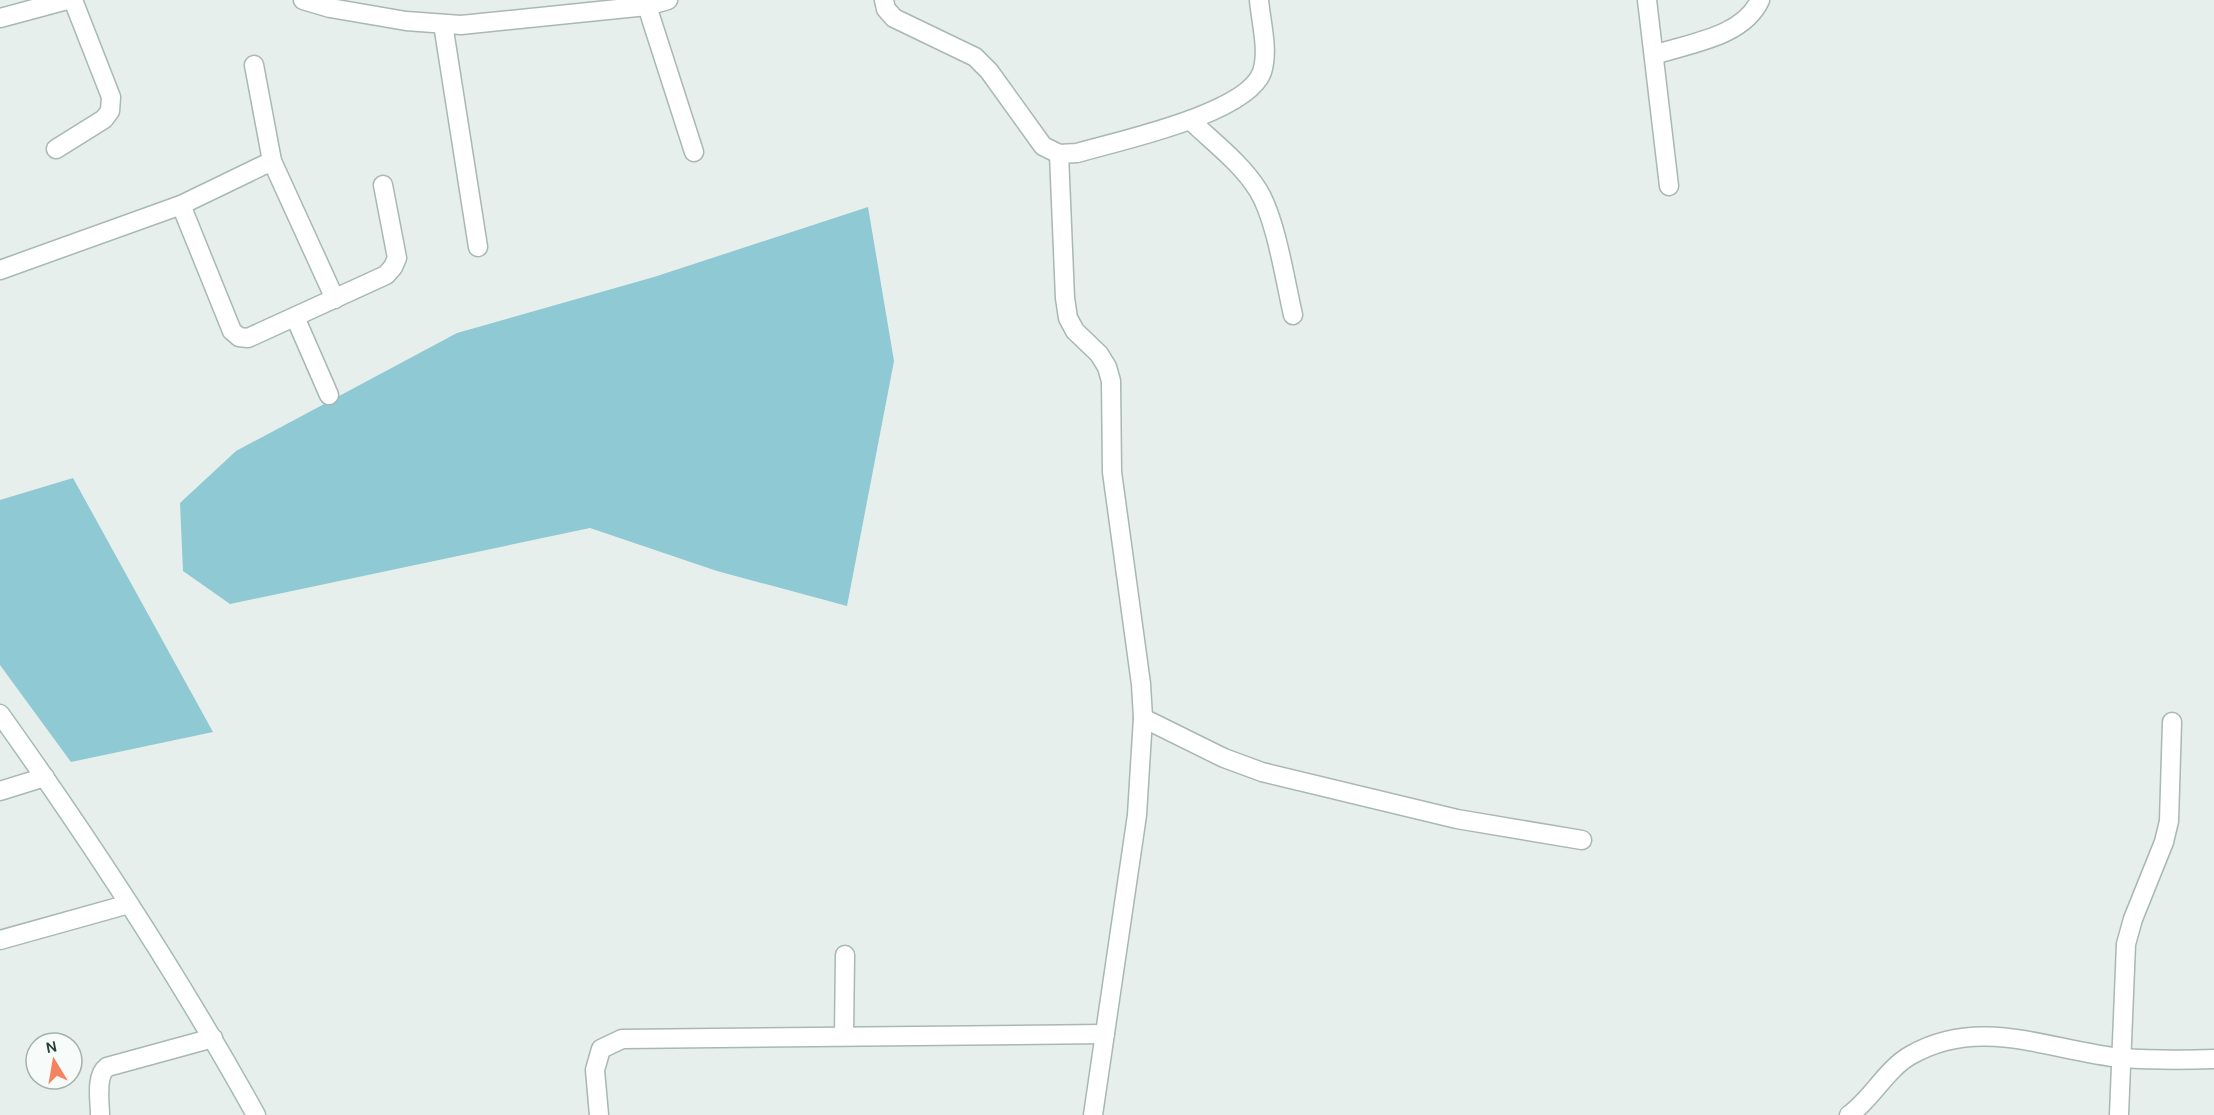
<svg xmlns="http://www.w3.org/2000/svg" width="2214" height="1115" font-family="Karla,sans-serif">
<rect width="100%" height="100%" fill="#e6efeb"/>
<g fill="#8ec9d4">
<path d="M 868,207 L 894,361 L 847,606 L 717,571 L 590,528 L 230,604 L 183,571 L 180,503 L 236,451 L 457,333 L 654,277 Z"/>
<path d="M 73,478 L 213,732 L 71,762 L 0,665 L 0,500 Z"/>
</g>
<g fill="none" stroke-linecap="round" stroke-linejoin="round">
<defs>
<g id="street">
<path d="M 303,0 L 330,8 L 406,21 L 461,25 L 647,6 L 668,0"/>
<path d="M 884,0 L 886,9 L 894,18 L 975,57 L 989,71 L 1043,146 L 1059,154 L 1077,153 C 1118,141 1247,114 1262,72 C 1269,50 1261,23 1259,0"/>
<path d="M 1647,0 L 1669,186"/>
<path d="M 647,6 L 694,152"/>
<path d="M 0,18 L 67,0"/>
<path d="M 443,24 L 478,247"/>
<path d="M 1654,55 C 1690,43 1743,37 1760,0"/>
<path d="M 254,65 L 272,161 L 335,299"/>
<path d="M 1190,120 C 1213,142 1241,163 1258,190 C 1276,219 1285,280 1293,315"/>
<path d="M 56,149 L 104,119 L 110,111 L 111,97 L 73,0"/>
<path d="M 1059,154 L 1065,298 L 1068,318 L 1075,331 L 1099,354 L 1107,367 L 1111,381 L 1112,472 L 1141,684 L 1143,718 L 1137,815 L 1093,1115"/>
<path d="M 181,205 L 232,331 L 239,337 L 248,338 L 386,275 L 393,267 L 397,258 L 383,185"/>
<path d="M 0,270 L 181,205 L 272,161"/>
<path d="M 295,317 L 329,395"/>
<path d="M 1143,718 L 1224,758 L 1262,772 L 1457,819 L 1582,840"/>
<path d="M 0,791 L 45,777"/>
<path d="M 0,940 L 129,904"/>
<path d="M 844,1036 L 845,955"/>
<path d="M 100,1115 C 100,1101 95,1076 107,1067 L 213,1038"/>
<path d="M 599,1115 L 595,1070 L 601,1049 L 622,1039 L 1105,1034"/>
<path d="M 1849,1115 C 1872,1099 1886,1069 1911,1055 C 1981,1015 2050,1051 2122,1058 C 2152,1060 2184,1060 2214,1059"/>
<path d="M 2119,1115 L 2126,944 L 2133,919 L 2164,842 L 2169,821 L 2172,722"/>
</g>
<path id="secondary" d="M 0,714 C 92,843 179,976 256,1115"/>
</defs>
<use href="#street" stroke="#a8b8b2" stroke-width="21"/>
<use href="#secondary" stroke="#a4bbb3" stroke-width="21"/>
<use href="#street" stroke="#fff" stroke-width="18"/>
<use href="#secondary" stroke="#fff" stroke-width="18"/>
</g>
<g transform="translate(54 1061) rotate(349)"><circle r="28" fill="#f7fbf9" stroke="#a3b1ad" stroke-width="1.5"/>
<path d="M0-4.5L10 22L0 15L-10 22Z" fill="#f4845f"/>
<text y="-9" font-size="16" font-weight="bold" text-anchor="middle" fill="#24423a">N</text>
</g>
</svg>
